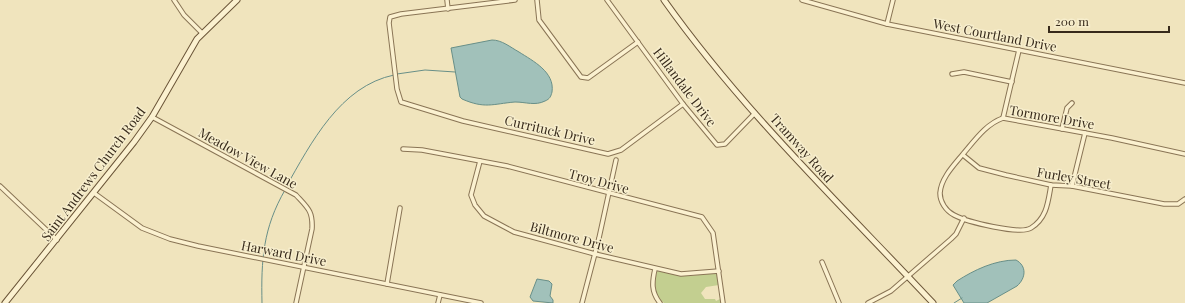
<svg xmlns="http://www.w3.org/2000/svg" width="1185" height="303" font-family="'Playfair Display',serif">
<rect width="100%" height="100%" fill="#f0e4bd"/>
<path fill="#c3cf90" d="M 657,271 L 689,276 L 718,273 L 719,285 L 706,287 L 701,293 L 705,299 L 715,299 L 716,301 L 720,299 L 721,303 L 664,303 C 653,294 654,284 657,271 Z"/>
<g fill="#a1c1ba" stroke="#688f88">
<path d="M 492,40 C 502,40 510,47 519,52 C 533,61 555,72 552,92 C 551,96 550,99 545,101 C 535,106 526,102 515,102 C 492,104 485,109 462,99 L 460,97 L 451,48 Z"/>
<path d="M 1016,260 C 1027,266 1026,278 1017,286 L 987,303 L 964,303 L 953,285 L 957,281 C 974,270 995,260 1016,260 Z"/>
<path d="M 537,279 L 549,281 L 552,284 L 550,296 L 553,300 L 553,303 L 533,301 L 530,297 Z"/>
</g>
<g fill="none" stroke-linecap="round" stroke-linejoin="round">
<g stroke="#688f88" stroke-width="1">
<path d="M 397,74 L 425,70 L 455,72"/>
<path d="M 286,187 C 311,143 340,86 394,75"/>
<path d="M 262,303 C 261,260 263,228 285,190"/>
<path d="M 954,303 L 962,298"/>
</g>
<defs>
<g id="street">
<path d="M 174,0 L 184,15 L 202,33"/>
<path d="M 447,0 L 448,9"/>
<path d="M 515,0 L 401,14 L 390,17 L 389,23 L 397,89 L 401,102 L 463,121 L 608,154 L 621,150 L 683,104"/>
<path d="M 537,0 L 539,20 L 581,77 L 588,78 L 638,42"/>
<path d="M 607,0 L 683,104 L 717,145 L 725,144 L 755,113"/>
<path d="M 802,0 L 887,24 L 1185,83"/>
<path d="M 887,24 L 893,0"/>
<path d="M 952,74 L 964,72 L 1012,82"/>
<path d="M 152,117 L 296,195 C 308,208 313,211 312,229 L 296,303"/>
<path d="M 1003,118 L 1019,50"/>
<path d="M 1062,129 L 1067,108 L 1072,103"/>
<path d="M 403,149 L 422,150 L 507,166 L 702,217 L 713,233 L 723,303"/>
<path d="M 963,155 L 979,168 L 1006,175 L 1051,185 L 1072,186 L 1164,204 L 1178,204 L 1185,199"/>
<path d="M 480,161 L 471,195 L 475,205 L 484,216 L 514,232 L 595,254 L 681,274 L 719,271"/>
<path d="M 1051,185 C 1048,202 1047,218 1031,228 C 1020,235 967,222 954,215 C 946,211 940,202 940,193 C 941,178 954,165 963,154 C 975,140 986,124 1003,118 L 1112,138 L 1185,154"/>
<path d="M 0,186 L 57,240"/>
<path d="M 1072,186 L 1085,133"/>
<path d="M 94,193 L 142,228 L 170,239 L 198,246 L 481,303"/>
<path d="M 822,262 L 839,303"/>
<path d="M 655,269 C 652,282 651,292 660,303"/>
<path d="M 387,284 L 400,208"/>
<path d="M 438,303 L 440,295"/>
<path d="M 582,303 L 599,238 L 616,160"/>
<path d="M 868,303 L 891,291 L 951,239 L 956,234 L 964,218"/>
</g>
<g id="secondary">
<path d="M 664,0 C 742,110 841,205 933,303"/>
<path d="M 5,303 L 134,142 L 152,117 L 197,39 L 237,0"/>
</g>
</defs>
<use href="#street" stroke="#897455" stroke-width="5.5"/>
<use href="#secondary" stroke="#6b5538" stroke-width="7"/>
<use href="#street" stroke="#fbf1d0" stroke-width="3.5"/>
<use href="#secondary" stroke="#fbf1d0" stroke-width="5"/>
</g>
<g text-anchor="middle" stroke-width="3" stroke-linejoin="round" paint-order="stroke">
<g font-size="13" fill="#372a1b" stroke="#f7eecd">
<text transform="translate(995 35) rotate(11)" y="5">West Courtland Drive</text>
<text transform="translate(685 87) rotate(53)" y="5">Hillandale Drive</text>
<text transform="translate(1052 117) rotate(10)" y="5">Tormore Drive</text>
<text transform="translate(550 130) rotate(13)" y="5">Currituck Drive</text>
<text transform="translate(802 148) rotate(48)" y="5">Tramway Road</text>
<text transform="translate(248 158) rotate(29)" y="5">Meadow View Lane</text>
<text transform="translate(93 174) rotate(-53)" y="5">Saint Andrews Church Road</text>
<text transform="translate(1074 178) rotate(10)" y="5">Furley Street</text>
<text transform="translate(599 181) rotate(15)" y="5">Troy Drive</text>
<text transform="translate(572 237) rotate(15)" y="5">Biltmore Drive</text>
<text transform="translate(284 253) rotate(11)" y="5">Harward Drive</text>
</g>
</g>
<path d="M1049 26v6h120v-6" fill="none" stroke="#372a1b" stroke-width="2"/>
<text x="1055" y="26" font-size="12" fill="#372a1b" stroke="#f7eecd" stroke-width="3" paint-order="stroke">200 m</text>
</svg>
